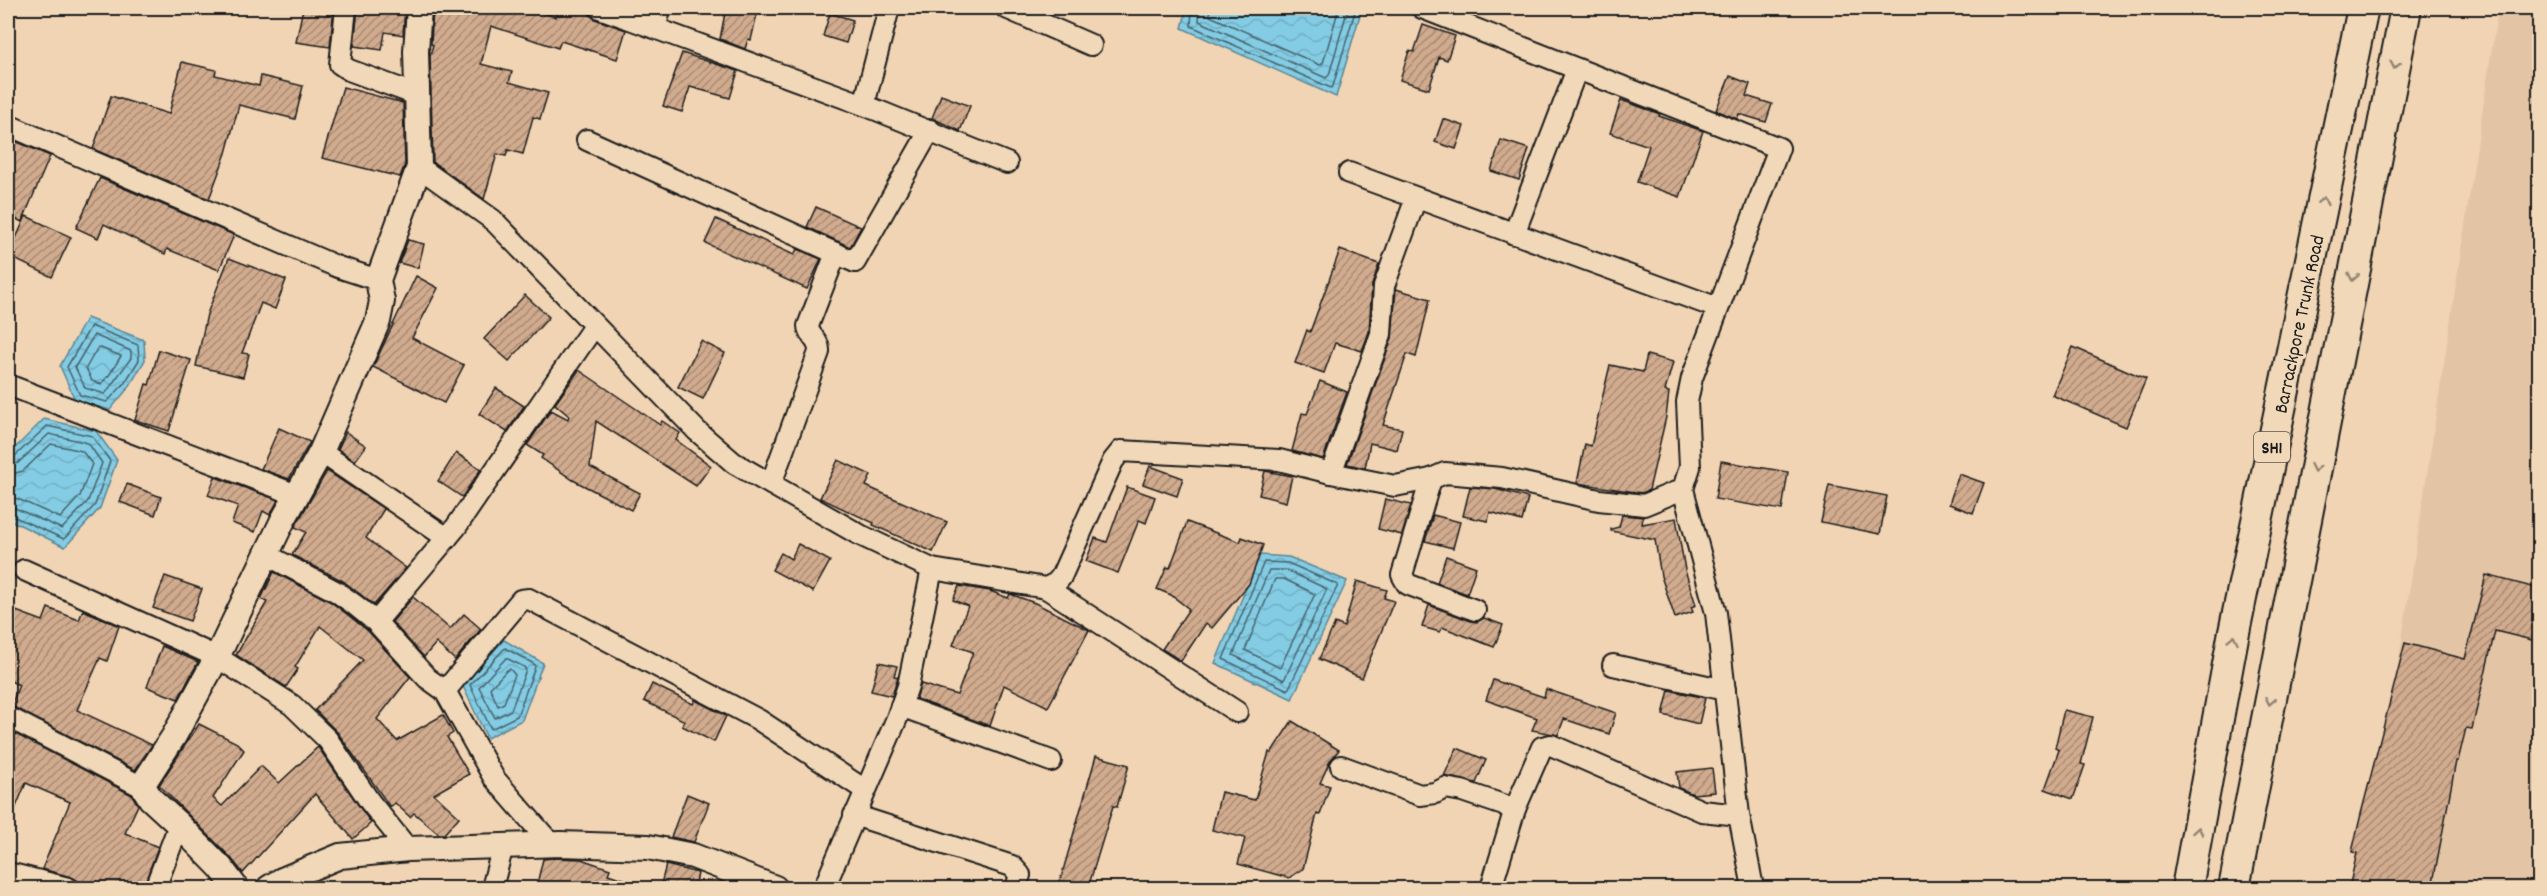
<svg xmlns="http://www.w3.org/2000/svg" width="2547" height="896" font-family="Dekko,sans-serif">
<defs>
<pattern id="water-waves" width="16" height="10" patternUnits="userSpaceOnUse" patternTransform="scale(1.5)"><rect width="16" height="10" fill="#83cce4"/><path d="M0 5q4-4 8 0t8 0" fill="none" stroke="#71afc3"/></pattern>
<pattern id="building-hatch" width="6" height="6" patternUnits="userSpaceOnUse" patternTransform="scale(1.5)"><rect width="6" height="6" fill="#d1ab8e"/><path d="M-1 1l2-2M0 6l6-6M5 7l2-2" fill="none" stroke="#a98a73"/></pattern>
</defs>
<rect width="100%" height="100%" fill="#f1d4b4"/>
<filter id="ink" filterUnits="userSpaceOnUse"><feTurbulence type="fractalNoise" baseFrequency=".0167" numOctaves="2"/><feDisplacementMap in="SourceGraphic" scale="12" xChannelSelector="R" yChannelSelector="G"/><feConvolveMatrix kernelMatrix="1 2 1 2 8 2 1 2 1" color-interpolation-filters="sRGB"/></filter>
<g filter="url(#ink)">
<path fill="#e3c5a6" d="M 2498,8 L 2539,8 L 2539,888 L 2364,888 Z"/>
<g fill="url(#water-waves)" stroke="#5a8694" stroke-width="1.5">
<path d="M 1187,8 L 1362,8 L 1336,97 L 1182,28 Z"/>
<path d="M 87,318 L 144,340 L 145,360 L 129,387 L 110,410 L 75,400 L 60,366 Z"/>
<path d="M 44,419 L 96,431 L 117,460 L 100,508 L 65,547 L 8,519 L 8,455 Z"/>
<path d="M 1260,555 L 1289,557 L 1347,581 L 1292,699 L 1215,663 Z"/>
<path d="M 504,640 L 543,663 L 522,720 L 487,738 L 462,684 Z"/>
</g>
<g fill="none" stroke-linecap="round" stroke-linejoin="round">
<g stroke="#45626c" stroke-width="1.5">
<path d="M 1192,8 L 1191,26 L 1331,88 L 1333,86 L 1356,8"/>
<path d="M 1200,8 L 1199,21 L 1326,78 L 1329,75 L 1348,8"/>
<path d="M 1209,8 L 1210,16 L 1320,65 L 1323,63 L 1339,8"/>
<path d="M 91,326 L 138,345 L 139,360 L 124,384 L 107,402 L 80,395 L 67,367 Z"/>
<path d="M 94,335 L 131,351 L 131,358 L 105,394 L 85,388 L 75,367 Z"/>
<path d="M 98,347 L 121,356 L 110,374 L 101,384 L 92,381 L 86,368 Z"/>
<path d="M 8,459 L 14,457 L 47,426 L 92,436 L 110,461 L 95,505 L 64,539 L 8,514"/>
<path d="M 8,466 L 18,463 L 49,434 L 88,443 L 102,463 L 88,501 L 62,529 L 15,508 L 8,506"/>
<path d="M 8,475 L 23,471 L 51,444 L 82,451 L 92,464 L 80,496 L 60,518 L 18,499 L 8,497"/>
<path d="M 1264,562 L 1288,563 L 1338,585 L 1288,690 L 1223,659 Z"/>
<path d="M 1269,570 L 1286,570 L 1327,589 L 1284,680 L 1233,655 Z"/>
<path d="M 1275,579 L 1284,579 L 1315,594 L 1280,668 L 1245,650 Z"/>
<path d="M 505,648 L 534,664 L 535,667 L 517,716 L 491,729 L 470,685 Z"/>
<path d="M 506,658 L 524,667 L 526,670 L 511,710 L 495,718 L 479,687 Z"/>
<path d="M 510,669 L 515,675 L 504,703 L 498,706 L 490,688 L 507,670 Z"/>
</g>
</g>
<g fill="url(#building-hatch)" stroke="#1c1c1c" stroke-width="1.5">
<path d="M 303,8 L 334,8 L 330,47 L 296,42 Z"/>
<path d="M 358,8 L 405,8 L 403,35 L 385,32 L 382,50 L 354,46 Z"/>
<path d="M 433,8 L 496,8 L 521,14 L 523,8 L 528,8 L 556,17 L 557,8 L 588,8 L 590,15 L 595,19 L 626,30 L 617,59 L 561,41 L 558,48 L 491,26 L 481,64 L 512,72 L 509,82 L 548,93 L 540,119 L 533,117 L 523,154 L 508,150 L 506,156 L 497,154 L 484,199 L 433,162 L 430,56 L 433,45 L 431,44 Z"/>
<path d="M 726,8 L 757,14 L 751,40 L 748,39 L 745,49 L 720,39 Z"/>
<path d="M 830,13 L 853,20 L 846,43 L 823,36 Z"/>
<path d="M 1423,25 L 1455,36 L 1447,60 L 1439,57 L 1429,89 L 1400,80 L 1409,51 L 1414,52 Z"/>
<path d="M 682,53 L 738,71 L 730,98 L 690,87 L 682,112 L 663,106 Z"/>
<path d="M 182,62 L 216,70 L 215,75 L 259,86 L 261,76 L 303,86 L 295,119 L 239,105 L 226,153 L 209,199 L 93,149 L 111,96 L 169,114 Z"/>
<path d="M 1730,76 L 1750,84 L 1746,96 L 1772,104 L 1766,122 L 1739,114 L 1737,119 L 1716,110 Z"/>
<path d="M 343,87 L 403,103 L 405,164 L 400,177 L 322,158 Z"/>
<path d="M 941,95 L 970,106 L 960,131 L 932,118 Z"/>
<path d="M 1621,100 L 1660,114 L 1659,116 L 1703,131 L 1680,197 L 1637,182 L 1649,146 L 1610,133 Z"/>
<path d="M 1443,119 L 1464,126 L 1456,149 L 1435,142 Z"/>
<path d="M 8,138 L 50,156 L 22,222 L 8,215 Z"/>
<path d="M 1501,140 L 1529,149 L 1519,180 L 1491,171 Z"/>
<path d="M 100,178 L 234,235 L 219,270 L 167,249 L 165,254 L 104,224 L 98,238 L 76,228 Z"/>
<path d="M 816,207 L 861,227 L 850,247 L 807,227 Z"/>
<path d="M 26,216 L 71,237 L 52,277 L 8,256 Z"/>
<path d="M 716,219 L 794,255 L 797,249 L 821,259 L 807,289 L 705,243 Z"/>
<path d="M 408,240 L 424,244 L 418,268 L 399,263 Z"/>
<path d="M 1340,250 L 1379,264 L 1372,285 L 1369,332 L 1362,351 L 1335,343 L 1324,373 L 1295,363 L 1307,330 L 1310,332 Z"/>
<path d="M 229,258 L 286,280 L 275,309 L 261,303 L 242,353 L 249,354 L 243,377 L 196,366 L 207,314 Z"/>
<path d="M 416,276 L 438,288 L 412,338 L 464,365 L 444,403 L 373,367 Z"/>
<path d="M 1396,289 L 1430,299 L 1416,357 L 1407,354 L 1383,425 L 1402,429 L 1397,450 L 1370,443 L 1365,468 L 1347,464 L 1392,338 Z"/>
<path d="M 525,295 L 549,317 L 509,361 L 484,339 Z"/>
<path d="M 701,341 L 725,353 L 703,399 L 678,387 Z"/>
<path d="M 2073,347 L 2146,379 L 2126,427 L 2052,395 Z"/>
<path d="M 159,350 L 191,360 L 169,431 L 135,420 L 146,384 L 149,385 Z"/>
<path d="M 1647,355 L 1673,362 L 1665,391 L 1669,392 L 1666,417 L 1649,490 L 1642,493 L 1577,483 L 1585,444 L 1591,446 L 1610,365 L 1643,372 Z"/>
<path d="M 579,370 L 660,425 L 662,421 L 680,433 L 676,440 L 711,466 L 696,486 L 596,421 L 590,467 L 640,493 L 631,510 L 573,480 L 541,458 L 543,455 L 527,445 L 551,410 L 568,419 L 569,416 L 555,404 Z"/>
<path d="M 1320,381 L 1347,392 L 1323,459 L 1292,451 L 1302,413 L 1307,414 Z"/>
<path d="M 496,388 L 524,406 L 507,432 L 479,414 Z"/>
<path d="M 279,428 L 310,442 L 289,479 L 261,469 Z"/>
<path d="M 346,432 L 366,446 L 355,461 L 338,449 Z"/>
<path d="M 456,453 L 481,469 L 462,497 L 438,481 Z"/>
<path d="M 838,460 L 871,475 L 866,486 L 947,522 L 933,552 L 873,525 L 874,523 L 820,498 Z"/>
<path d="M 1721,461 L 1788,472 L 1782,510 L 1715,499 Z"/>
<path d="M 1150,466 L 1183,478 L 1177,496 L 1143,484 Z"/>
<path d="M 327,471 L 384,509 L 366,538 L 406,568 L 374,605 L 343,581 L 292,555 L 306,532 L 295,527 Z"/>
<path d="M 1265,471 L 1292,476 L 1286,502 L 1259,495 Z"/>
<path d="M 1959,474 L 1984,483 L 1973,513 L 1949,504 Z"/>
<path d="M 215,477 L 278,500 L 270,515 L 263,511 L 255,532 L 232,523 L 238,506 L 208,495 Z"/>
<path d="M 127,484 L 161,497 L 155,515 L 120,502 Z"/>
<path d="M 1829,485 L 1887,496 L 1880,534 L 1821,522 Z"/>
<path d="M 1127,487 L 1155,497 L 1146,523 L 1139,520 L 1118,573 L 1086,561 L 1095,538 L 1107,542 Z"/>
<path d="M 1470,487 L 1495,489 L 1528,498 L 1522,521 L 1490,512 L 1488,521 L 1463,516 Z"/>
<path d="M 1385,499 L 1411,505 L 1402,535 L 1378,529 Z"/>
<path d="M 1433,515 L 1460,522 L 1453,548 L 1425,541 Z"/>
<path d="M 1622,515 L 1643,517 L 1642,524 L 1676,518 L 1685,570 L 1696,605 L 1691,607 L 1693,612 L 1675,618 L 1661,576 L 1655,540 L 1611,531 L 1611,529 L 1619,527 Z"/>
<path d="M 1187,522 L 1240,542 L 1242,537 L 1263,545 L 1249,584 L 1212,628 L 1206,623 L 1181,661 L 1162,649 L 1189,609 L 1171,595 L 1157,589 L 1167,567 L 1170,568 Z"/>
<path d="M 798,544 L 830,561 L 813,592 L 772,570 L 781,553 L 791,559 Z"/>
<path d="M 1446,556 L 1476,567 L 1467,594 L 1437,583 Z"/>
<path d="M 274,572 L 331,602 L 348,615 L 368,631 L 410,677 L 377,719 L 397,741 L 443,715 L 453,733 L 447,737 L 469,774 L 434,794 L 459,817 L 444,834 L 439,834 L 414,813 L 410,817 L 395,803 L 390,807 L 338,733 L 315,710 L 363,660 L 320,626 L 295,667 L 298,669 L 286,687 L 236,655 L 267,602 L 261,599 Z"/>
<path d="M 2486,575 L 2540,589 L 2540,642 L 2495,631 L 2472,729 L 2466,728 L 2458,761 L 2456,761 L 2432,888 L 2349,888 L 2357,853 L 2352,852 L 2361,814 L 2405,643 L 2465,659 Z"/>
<path d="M 165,576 L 202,589 L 190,621 L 153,608 Z"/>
<path d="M 1357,581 L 1387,590 L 1384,598 L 1394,601 L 1362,678 L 1319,659 L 1335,623 L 1344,627 Z"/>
<path d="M 959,586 L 990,591 L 1008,598 L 1010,594 L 1013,595 L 1035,603 L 1089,630 L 1048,707 L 1004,685 L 990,726 L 916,699 L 921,684 L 957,695 L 973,652 L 953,645 L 968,606 L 953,600 Z"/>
<path d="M 413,597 L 450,629 L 464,614 L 481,629 L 455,660 L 436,643 L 424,657 L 392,622 Z"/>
<path d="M 1429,605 L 1471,621 L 1477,622 L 1484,618 L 1503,625 L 1494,647 L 1442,627 L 1440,632 L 1422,627 Z"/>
<path d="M 8,608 L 43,621 L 48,608 L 79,620 L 83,610 L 119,626 L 107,661 L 100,658 L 77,710 L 152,745 L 135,770 L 11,706 L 19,685 L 8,680 Z"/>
<path d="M 162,646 L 198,662 L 178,699 L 147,687 Z"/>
<path d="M 879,662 L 897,666 L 894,676 L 898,677 L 892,696 L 871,691 Z"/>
<path d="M 1493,680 L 1544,697 L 1546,689 L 1616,713 L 1609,734 L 1564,719 L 1558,735 L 1532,730 L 1537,718 L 1486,700 Z"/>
<path d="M 652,684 L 693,704 L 695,700 L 726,716 L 714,742 L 682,726 L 685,721 L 644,701 Z"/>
<path d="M 1669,690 L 1705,698 L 1699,724 L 1663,715 Z"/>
<path d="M 2064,710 L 2093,717 L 2081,764 L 2085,765 L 2073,799 L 2045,789 L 2059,750 L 2055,748 Z"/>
<path d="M 1292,721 L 1339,750 L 1330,761 L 1320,783 L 1330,786 L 1320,815 L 1317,814 L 1303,869 L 1289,878 L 1238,864 L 1245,838 L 1212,830 L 1221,792 L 1255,800 L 1269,752 L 1271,753 Z"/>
<path d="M 199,724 L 237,743 L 244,750 L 213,798 L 222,806 L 261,766 L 279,783 L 318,747 L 371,823 L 353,839 L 315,794 L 243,873 L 231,858 L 159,785 Z"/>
<path d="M 8,730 L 132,795 L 138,805 L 125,833 L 158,847 L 143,888 L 80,888 L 77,880 L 71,877 L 42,869 L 70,802 L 26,783 L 8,826 Z"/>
<path d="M 1457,748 L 1486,760 L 1476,783 L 1444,776 Z"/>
<path d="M 1096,756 L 1129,765 L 1117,807 L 1113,806 L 1088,888 L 1058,888 Z"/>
<path d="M 1712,768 L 1715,792 L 1693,794 L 1679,788 L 1677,772 Z"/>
<path d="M 687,794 L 709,803 L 694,842 L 671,837 Z"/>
<path d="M 554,858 L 581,859 L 610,869 L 608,874 L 642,885 L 641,888 L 536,888 L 543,859 Z"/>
<path d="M 666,865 L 698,873 L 695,888 L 660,888 Z"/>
</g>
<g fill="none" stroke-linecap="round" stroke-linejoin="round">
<defs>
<g id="minor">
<path d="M 346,8 L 340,64 L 349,70 L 417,95"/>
<path d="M 600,8 L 864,105 L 1007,163"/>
<path d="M 1006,8 L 1091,45"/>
<path d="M 1422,8 L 1779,148 L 1692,378 L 1687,402 L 1690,467 L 1683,489 L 1716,613 L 1739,815 L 1753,888"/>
<path d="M 655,27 L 661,8"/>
<path d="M 864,105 L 889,8"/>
<path d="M 8,125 L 275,240 L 338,267 L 378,280"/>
<path d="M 587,140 L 855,262 L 930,130"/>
<path d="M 419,167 L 493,220 L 697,431 L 734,463 L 860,535 L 932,569"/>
<path d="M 1349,173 L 1718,308"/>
<path d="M 1514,234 L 1577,69"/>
<path d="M 8,385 L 297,495"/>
<path d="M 321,452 L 447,538"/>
<path d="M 1331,473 L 1381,334 L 1384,286 L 1416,198"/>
<path d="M 1431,479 L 1402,575 L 1407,584 L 1475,610"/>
<path d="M 771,484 L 819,352 C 820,340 808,336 808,326 L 836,253"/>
<path d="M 267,555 L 337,592 L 355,605 L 376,622 L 427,678 L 445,691 L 494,778 L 551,844"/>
<path d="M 24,570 L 217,657 L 292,705 L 328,740 L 370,802 L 408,849"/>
<path d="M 1046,588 L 1237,712"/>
<path d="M 376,622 L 456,527 L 594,326"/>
<path d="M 1613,665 L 1725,690"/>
<path d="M 445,691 L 521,600 L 529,599 L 759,720 L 865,790"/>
<path d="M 901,706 L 1051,761"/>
<path d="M 8,717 L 144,788"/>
<path d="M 1341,766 L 1420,795 L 1435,793 L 1445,788 L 1462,791 L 1515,809"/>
<path d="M 854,815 L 1012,866 L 1020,875 L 1016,888"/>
<path d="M 8,873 L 68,888"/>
<path d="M 155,888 L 179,825"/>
<path d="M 492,888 L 503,846"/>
<path d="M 824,888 L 897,718 L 908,686 L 932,569 L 1046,588 L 1056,583 L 1061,577 L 1113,461 L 1121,451 L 1279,460 L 1331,473 L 1395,486 L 1431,479 L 1445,473 L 1502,478 L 1599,500 L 1644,505 L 1683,489"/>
<path d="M 1491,888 L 1515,809 L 1542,747 L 1551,745 L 1702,811 L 1739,815"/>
</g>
<g id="tertiary">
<path d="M 236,888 L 221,868 L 176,822 L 151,799 L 144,788 L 145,781 L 174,736 L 217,657 L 283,520 L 321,452 L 378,321 L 382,301 L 378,280 L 419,167 L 416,51 L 419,8"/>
<path d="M 269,888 L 282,880 L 340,856 L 408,849 L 561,844 L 648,847 L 693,856 L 775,888"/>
</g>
<g id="primary">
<path d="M 2187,888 L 2233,637 L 2363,8"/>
<path d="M 2234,888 L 2406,8"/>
</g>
</defs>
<use href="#minor" stroke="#1c1c1c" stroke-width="24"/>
<use href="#tertiary" stroke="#1c1c1c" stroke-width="28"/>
<use href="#primary" stroke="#1c1c1c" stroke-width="34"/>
<use href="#minor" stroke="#f0d8b8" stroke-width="20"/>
<use href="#tertiary" stroke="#f0d8b8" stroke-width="24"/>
<use href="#primary" stroke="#f0d8b8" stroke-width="30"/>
</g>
<defs><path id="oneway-chevron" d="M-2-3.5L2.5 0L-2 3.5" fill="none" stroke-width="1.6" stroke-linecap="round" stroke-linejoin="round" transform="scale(1.5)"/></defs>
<g stroke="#918372">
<use href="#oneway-chevron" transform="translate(2395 65) rotate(101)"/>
<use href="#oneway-chevron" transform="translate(2323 201) rotate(-78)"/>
<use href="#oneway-chevron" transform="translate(2353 277) rotate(101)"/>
<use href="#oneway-chevron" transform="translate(2315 468) rotate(101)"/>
<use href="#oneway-chevron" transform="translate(2233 639) rotate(-79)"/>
<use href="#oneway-chevron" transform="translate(2270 701) rotate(101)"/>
<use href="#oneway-chevron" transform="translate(2198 831) rotate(-80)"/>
</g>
</g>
<g text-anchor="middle" stroke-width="6" stroke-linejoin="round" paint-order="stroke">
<rect fill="#f0d8b8" stroke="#5c544b" stroke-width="1.5" x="2254" y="432" width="36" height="30" rx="4.5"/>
<g font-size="18" font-weight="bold" fill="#1c1c1c">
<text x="2272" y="453">SH1</text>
</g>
<g font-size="20" fill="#1c1c1c" stroke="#f0d8b8">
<text transform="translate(2298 324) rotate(-78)" y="7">Barrackpore Trunk Road</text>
</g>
</g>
<rect width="2547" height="896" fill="none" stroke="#f0d8b8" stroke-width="30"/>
<rect x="15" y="15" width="2517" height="866" fill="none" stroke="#1c1c1c" stroke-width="2" filter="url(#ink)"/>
</svg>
